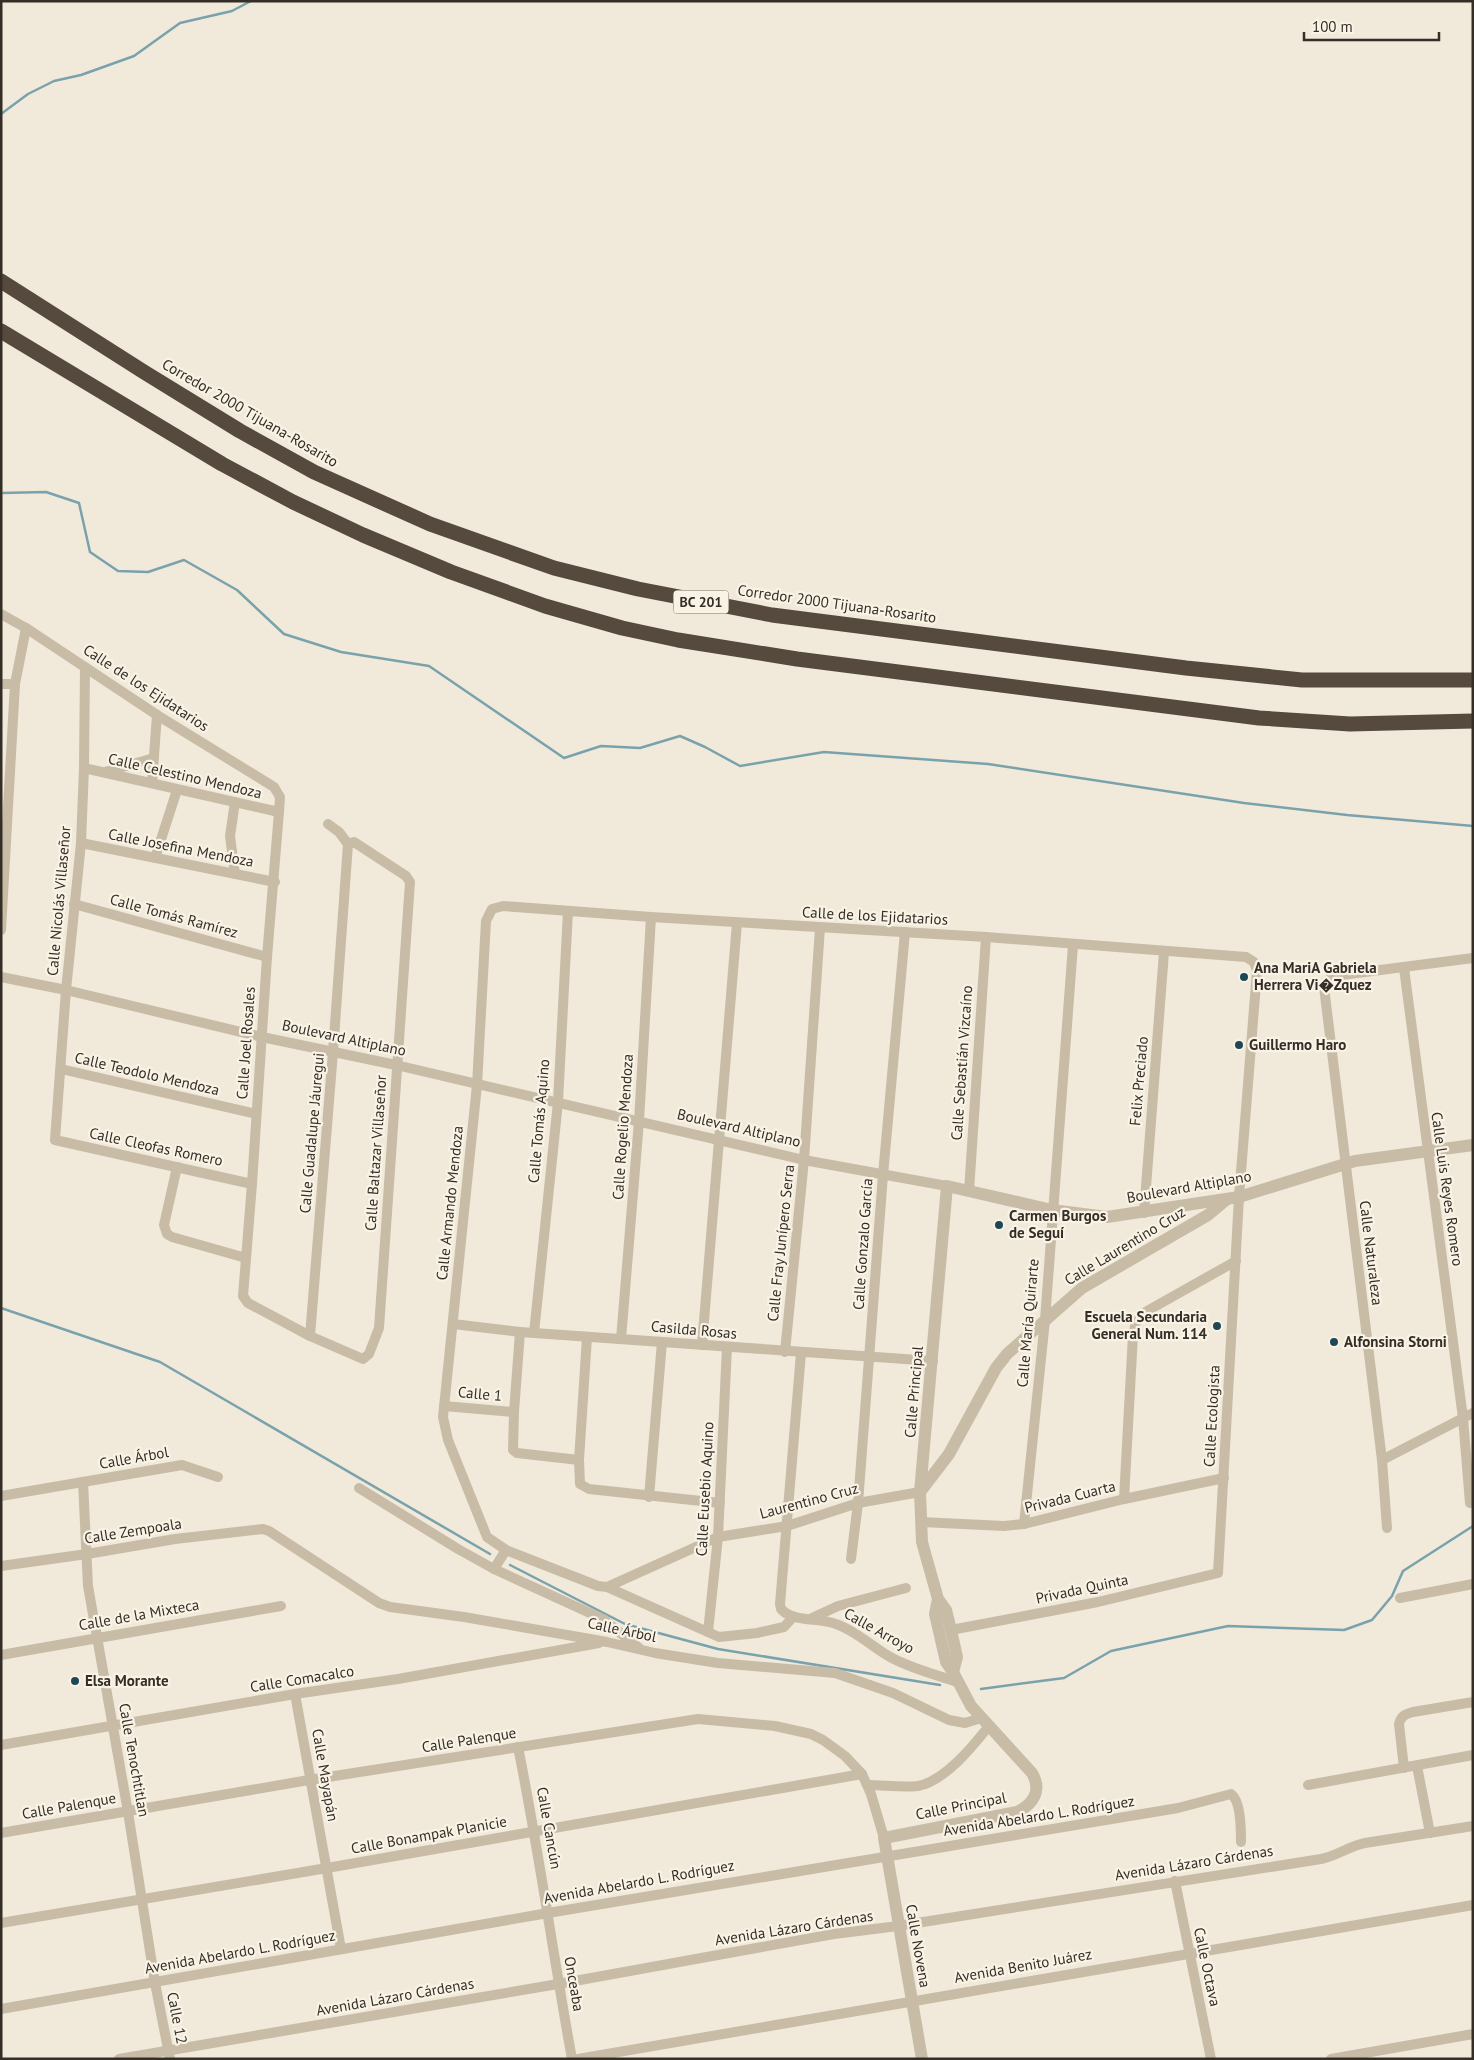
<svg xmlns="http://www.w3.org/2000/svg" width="1474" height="2060" font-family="'PT Sans',sans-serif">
<rect width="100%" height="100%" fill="#f1eada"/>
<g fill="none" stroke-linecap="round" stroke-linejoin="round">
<g stroke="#7aa2ad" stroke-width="2.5">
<path d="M 1,114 L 28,94 L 54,81 L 81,75 L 134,56 L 180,23 L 232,11 L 251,1"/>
<path d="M 1,493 L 46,492 L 79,503 L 90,552 L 118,571 L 148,572 L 184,560 L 237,590 L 284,634 L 341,652 L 429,666 L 564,758 L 601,746 L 640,748 L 680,736 L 705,747 L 740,766 L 824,752 L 988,764 L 1244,803 L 1347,815 L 1473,826"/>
<path d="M 1,1308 L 160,1362 L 490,1554"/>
<path d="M 510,1565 L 625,1624 L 718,1649 L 940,1685"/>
<path d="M 981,1689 L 1064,1678 L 1111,1651 L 1228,1626 L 1344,1630 L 1372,1620 L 1392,1596 L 1403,1571 L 1473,1526"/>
</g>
<g stroke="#c8bca7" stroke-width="10">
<path d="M 1,614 L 26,628 L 157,715 L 274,787 L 280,797 L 279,812 L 267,957 L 252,1184 L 243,1296 L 248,1303 L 310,1336 L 363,1359 L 369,1354 L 379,1328 L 410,882 L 406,876 L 354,842 L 348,844"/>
<path d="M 85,667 L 84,768 L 81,843 L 66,990 L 55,1140 L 252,1184"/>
<path d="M 1,684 L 15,684"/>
<path d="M 84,768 L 279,812"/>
<path d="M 105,772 L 154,758"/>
<path d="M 152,783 L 157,715"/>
<path d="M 235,802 L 230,836 L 235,874"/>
<path d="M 328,824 L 339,832 L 348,844"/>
<path d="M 81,843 L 275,882"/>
<path d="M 155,858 L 177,790"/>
<path d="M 74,904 L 267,957"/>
<path d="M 1,930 L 15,684 L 26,628"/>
<path d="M 1404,968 L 1463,1418 L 1470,1503"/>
<path d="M 1,977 L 66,990 L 262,1037 L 396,1065 L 804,1160 L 947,1186"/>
<path d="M 61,1069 L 256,1114"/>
<path d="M 177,1167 L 164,1225 L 167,1234 L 172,1237 L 246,1258"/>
<path d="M 969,1191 L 986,937"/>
<path d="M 1144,1213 L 1164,952"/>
<path d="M 453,1324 L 520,1332 L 933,1361"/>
<path d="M 520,1332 L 514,1412 L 513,1450 L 517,1453 L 579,1460"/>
<path d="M 534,1333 L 558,1102 L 568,911"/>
<path d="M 310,1336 L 333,1052 L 348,844"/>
<path d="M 587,1337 L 579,1460 L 580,1484 L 589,1489 L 720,1503"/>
<path d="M 621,1339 L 639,1121 L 651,917"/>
<path d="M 702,1345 L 737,923"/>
<path d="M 785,1352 L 804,1160 L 820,928"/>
<path d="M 801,1353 L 780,1604 L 781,1609 C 794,1623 819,1617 836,1624 C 857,1631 873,1648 892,1658 C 913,1669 936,1675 958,1682"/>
<path d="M 444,1406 L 514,1412"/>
<path d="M 1382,1460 L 1473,1413"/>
<path d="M 83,1482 L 88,1586 L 128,1812 L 155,1983 L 170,2059"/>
<path d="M 359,1488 L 458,1549 L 494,1569 L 603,1619 L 639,1648"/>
<path d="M 920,1492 L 858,1503 L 787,1526 L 718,1537 L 607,1587 L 598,1586 L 506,1550 L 487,1537 L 448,1440 L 443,1417 L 477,1085 L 486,921 L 492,909 L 503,906 L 651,917 L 986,937 L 1246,957 L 1254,962 L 1257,971 L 1239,1197 L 1218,1573 L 1098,1602 L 951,1630"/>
<path d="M 1,1496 L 182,1465 L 218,1477"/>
<path d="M 649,1497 L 662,1342"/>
<path d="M 1124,1499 L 1133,1335 L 1136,1322 L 1147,1311 L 1236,1261"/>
<path d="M 921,1522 L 1004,1526 L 1024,1524 L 1124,1499 L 1224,1478"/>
<path d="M 1024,1524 L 1045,1320 L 1073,945"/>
<path d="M 1387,1528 L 1382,1460 L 1324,987 L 1326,982 L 1334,976 L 1473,958"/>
<path d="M 851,1559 L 858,1503 L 883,1175 L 905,932"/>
<path d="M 1,1566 L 87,1554 L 175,1539 L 263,1529 L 269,1531 L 379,1603 L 390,1607 L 464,1617 L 607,1642 L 655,1653 L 718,1663 L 835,1673 L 893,1693 L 949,1720 L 965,1723 L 981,1718"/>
<path d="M 494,1569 L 506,1550"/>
<path d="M 607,1587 L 719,1637 L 757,1633 L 784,1627 L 793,1617"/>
<path d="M 1400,1598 L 1473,1584"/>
<path d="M 812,1618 L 838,1606 L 906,1588"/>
<path d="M 708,1632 L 718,1537 L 727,1347"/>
<path d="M 1,1655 L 281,1606"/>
<path d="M 295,1694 L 341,1949"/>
<path d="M 1,1745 L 295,1694 L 398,1679 L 599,1643"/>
<path d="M 518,1747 C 539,1851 553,1955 572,2059"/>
<path d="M 1417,1766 L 1430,1833"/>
<path d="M 1404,1768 L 1399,1724 C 1401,1716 1405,1714 1413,1712 L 1473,1702"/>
<path d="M 868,1785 C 884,1785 902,1788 918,1786 C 945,1781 973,1746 989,1726"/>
<path d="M 1308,1785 L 1473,1755"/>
<path d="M 1,1833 L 309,1780 L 698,1719 L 775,1726 L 811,1734 L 823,1740 L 845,1756 L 862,1774 L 871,1794 L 884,1838"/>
<path d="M 1175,1881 L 1211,2059"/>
<path d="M 1,1923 L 327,1868 L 862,1774"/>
<path d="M 1,2009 L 548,1913 L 1178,1808 L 1231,1794 C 1241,1801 1241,1830 1241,1842"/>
<path d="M 119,2059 L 558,1984 L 834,1934 L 898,1926 L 1321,1859 C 1337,1856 1349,1846 1365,1843 L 1473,1826"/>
<path d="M 578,2059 L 1473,1905"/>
<path d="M 1331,2059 L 1473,2034"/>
</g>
<g stroke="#c8bca7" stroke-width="12">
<path d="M 920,1492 L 949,1454 L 996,1368 L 1007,1354 L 1082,1288 L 1208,1215 L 1226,1200"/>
<path d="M 953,1672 L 957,1657 L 951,1630 L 946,1610 L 938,1599 L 922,1542 L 920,1492 L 947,1186 L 1052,1210 L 1107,1217 L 1239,1197 L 1355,1161 L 1473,1145"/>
<path d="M 922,2059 L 884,1838 L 1017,1812 C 1034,1804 1042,1790 1032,1773 L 971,1706 L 953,1672 L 946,1662 L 935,1614 L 938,1599"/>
</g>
<g stroke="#564a3e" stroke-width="15">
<path d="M 1,281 L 144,372 L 240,431 L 314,472 L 430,524 L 554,568 L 638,589 L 772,615 L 1186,668 L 1302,680 L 1473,680"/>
<path d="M 1,331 L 222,464 L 293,502 L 363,535 L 451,572 L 545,606 L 622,628 L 678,640 L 797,659 L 1259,718 L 1350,724 L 1473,721"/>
</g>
</g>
<g fill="#1e4855" stroke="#f9f3e6" stroke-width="2">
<circle cx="1244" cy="977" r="5"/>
<circle cx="1239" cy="1045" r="5"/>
<circle cx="999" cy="1225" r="5"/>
<circle cx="1217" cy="1326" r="5"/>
<circle cx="1334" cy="1342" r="5"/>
<circle cx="75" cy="1681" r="5"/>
</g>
<g text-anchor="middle" stroke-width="4.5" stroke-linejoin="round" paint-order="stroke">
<rect fill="#f9f3e6" stroke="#706960" stroke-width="1" x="673.5" y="590.5" width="55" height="23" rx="4"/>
<g font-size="14" font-weight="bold" fill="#352e27">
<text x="701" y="607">BC 201</text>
</g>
<g font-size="15" fill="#352e27" stroke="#f9f3e6">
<text transform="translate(250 413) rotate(30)" y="5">Corredor 2000 Tijuana-Rosarito</text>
<text transform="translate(837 604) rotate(8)" y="5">Corredor 2000 Tijuana-Rosarito</text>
<text transform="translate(146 688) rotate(33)" y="5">Calle de los Ejidatarios</text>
<text transform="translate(185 776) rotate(13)" y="5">Calle Celestino Mendoza</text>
<text transform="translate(181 848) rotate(11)" y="5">Calle Josefina Mendoza</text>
<text transform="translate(59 901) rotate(-85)" y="5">Calle Nicolás Villaseñor</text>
<text transform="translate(174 916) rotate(15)" y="5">Calle Tomás Ramírez</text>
<text transform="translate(875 916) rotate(3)" y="5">Calle de los Ejidatarios</text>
<text transform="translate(344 1038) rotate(12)" y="5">Boulevard Altiplano</text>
<text transform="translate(246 1043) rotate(-86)" y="5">Calle Joel Rosales</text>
<text transform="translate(962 1063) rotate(-86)" y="5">Calle Sebastián Vizcaíno</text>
<text transform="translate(147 1074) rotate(13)" y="5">Calle Teodolo Mendoza</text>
<text transform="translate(1139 1081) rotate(-85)" y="5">Felix Preciado</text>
<text transform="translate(539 1121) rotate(-85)" y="5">Calle Tomás Aquino</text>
<text transform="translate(623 1127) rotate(-86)" y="5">Calle Rogelio Mendoza</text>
<text transform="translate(739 1128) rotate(13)" y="5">Boulevard Altiplano</text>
<text transform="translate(312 1133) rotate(-85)" y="5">Calle Guadalupe Jáuregui</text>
<text transform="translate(156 1147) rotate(12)" y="5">Calle Cleofas Romero</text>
<text transform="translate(376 1153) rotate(-86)" y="5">Calle Baltazar Villaseñor</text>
<text transform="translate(1189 1187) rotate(-10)" y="5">Boulevard Altiplano</text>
<text transform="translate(1447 1189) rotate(82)" y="5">Calle Luis Reyes Romero</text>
<text transform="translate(450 1203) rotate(-84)" y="5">Calle Armando Mendoza</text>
<text transform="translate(781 1243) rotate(-84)" y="5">Calle Fray Junípero Serra</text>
<text transform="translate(863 1244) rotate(-86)" y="5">Calle Gonzalo García</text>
<text transform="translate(1125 1246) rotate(-31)" y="5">Calle Laurentino Cruz</text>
<text transform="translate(1371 1253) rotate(83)" y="5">Calle Naturaleza</text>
<text transform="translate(1028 1323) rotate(-85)" y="5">Calle María Quirarte</text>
<text transform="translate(694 1330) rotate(5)" y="5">Casilda Rosas</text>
<text transform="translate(914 1392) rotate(-85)" y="5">Calle Principal</text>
<text transform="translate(480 1394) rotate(5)" y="5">Calle 1</text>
<text transform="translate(1212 1416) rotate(-87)" y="5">Calle Ecologista</text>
<text transform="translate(134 1458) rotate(-10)" y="5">Calle Árbol</text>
<text transform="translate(705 1489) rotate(-87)" y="5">Calle Eusebio Aquino</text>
<text transform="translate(1070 1497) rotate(-14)" y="5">Privada Cuarta</text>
<text transform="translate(809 1501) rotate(-15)" y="5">Laurentino Cruz</text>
<text transform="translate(133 1531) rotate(-9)" y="5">Calle Zempoala</text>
<text transform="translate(1082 1589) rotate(-12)" y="5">Privada Quinta</text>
<text transform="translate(139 1615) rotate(-10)" y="5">Calle de la Mixteca</text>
<text transform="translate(622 1630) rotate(12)" y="5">Calle Árbol</text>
<text transform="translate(879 1631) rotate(29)" y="5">Calle Arroyo</text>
<text transform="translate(302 1679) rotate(-9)" y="5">Calle Comacalco</text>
<text transform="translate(469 1740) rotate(-9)" y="5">Calle Palenque</text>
<text transform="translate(134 1760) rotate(80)" y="5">Calle Tenochtitlan</text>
<text transform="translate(325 1775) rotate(80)" y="5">Calle Mayapán</text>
<text transform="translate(69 1806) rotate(-10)" y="5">Calle Palenque</text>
<text transform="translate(961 1806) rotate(-11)" y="5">Calle Principal</text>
<text transform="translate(1039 1816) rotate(-9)" y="5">Avenida Abelardo L. Rodríguez</text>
<text transform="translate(549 1828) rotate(80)" y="5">Calle Cancún</text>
<text transform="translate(429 1835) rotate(-10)" y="5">Calle Bonampak Planicie</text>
<text transform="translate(1194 1863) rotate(-9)" y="5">Avenida Lázaro Cárdenas</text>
<text transform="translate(639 1882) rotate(-10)" y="5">Avenida Abelardo L. Rodríguez</text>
<text transform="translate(794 1928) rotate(-9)" y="5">Avenida Lázaro Cárdenas</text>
<text transform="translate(918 1946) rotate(80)" y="5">Calle Novena</text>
<text transform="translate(240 1952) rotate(-10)" y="5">Avenida Abelardo L. Rodríguez</text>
<text transform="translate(1023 1966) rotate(-10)" y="5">Avenida Benito Juárez</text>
<text transform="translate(1207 1967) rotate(78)" y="5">Calle Octava</text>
<text transform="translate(574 1984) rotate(80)" y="5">Onceaba</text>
<text transform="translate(395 1997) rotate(-10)" y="5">Avenida Lázaro Cárdenas</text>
<text transform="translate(177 2018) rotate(79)" y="5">Calle 12</text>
</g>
<g font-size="15" font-weight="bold" fill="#352e27" stroke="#f9f3e6" text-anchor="start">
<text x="1254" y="973">Ana MariA Gabriela<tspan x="1254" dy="17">Herrera Vi�Zquez</tspan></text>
<text x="1249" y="1050">Guillermo Haro</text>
<text x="1009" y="1221">Carmen Burgos<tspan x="1009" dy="17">de Seguí</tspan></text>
<text x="1207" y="1322" text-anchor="end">Escuela Secundaria<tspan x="1207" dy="17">General Num. 114</tspan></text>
<text x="1344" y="1347">Alfonsina Storni</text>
<text x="85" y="1686">Elsa Morante</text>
</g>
</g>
<rect width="1474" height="2060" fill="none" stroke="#352e27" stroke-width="5"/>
<path d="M1304 32v8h135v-8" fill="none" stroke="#352e27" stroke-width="2.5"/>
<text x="1312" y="32" font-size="15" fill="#352e27" stroke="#f9f3e6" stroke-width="4" paint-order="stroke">100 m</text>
</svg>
